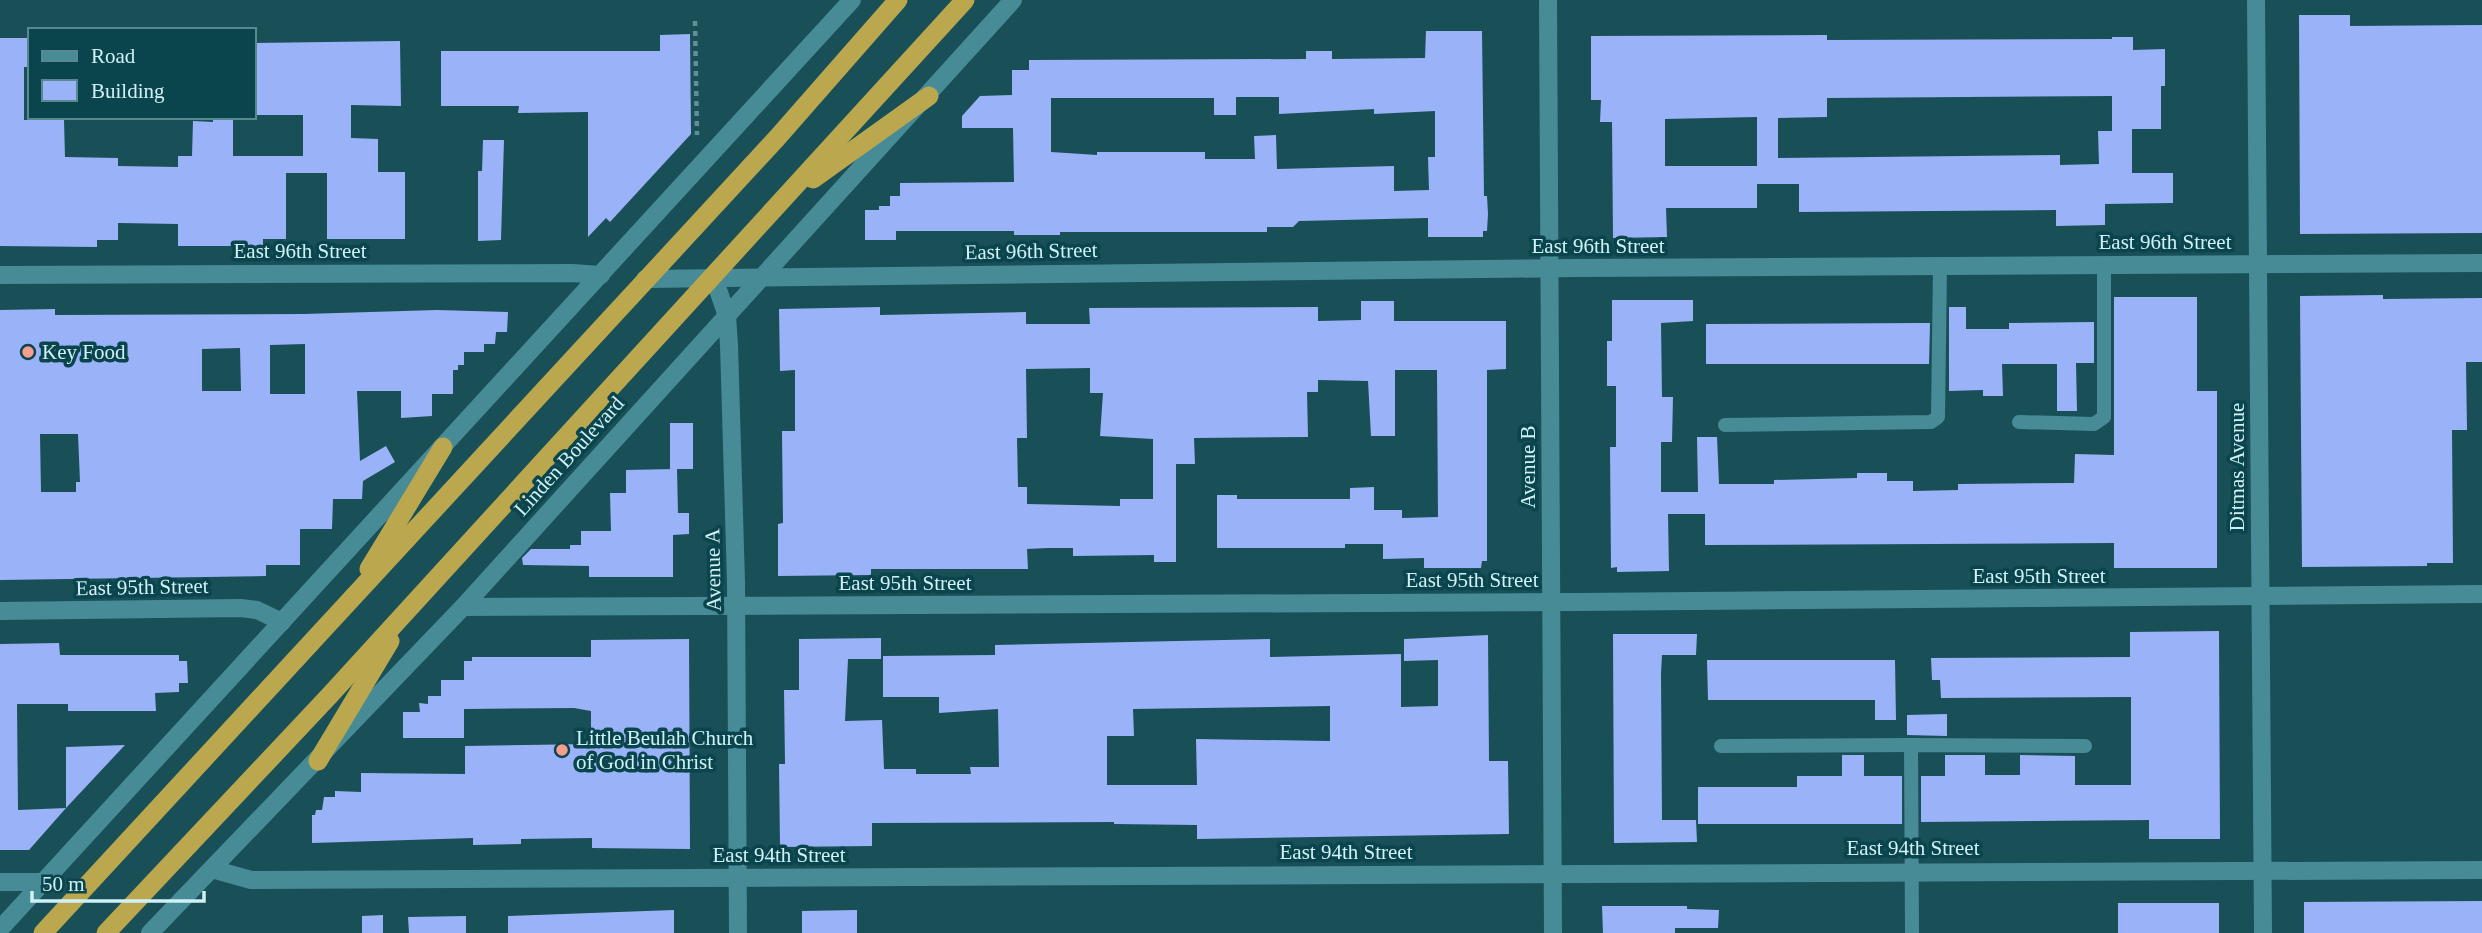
<svg xmlns="http://www.w3.org/2000/svg" width="2482" height="933" font-family="'Times New Roman',serif">
<rect width="100%" height="100%" fill="#194f57"/>
<g fill="#9ab3f8" fill-rule="evenodd">
<path d="M 2299,15 L 2350,15 L 2350,26 L 2482,25 L 2482,233 L 2300,234 Z"/>
<path d="M 1426,31 L 1482,31 L 1484,196 L 1487,196 L 1488,214 L 1487,231 L 1483,231 L 1483,237 L 1428,237 L 1428,218 L 1299,221 L 1293,227 L 1267,227 L 1267,232 L 1060,232 L 1060,235 L 1014,235 L 1014,231 L 896,231 L 896,240 L 865,240 L 865,210 L 879,210 L 879,206 L 890,206 L 890,196 L 900,196 L 900,183 L 1014,182 L 1013,128 L 962,128 L 962,116 L 980,96 L 1012,95 L 1012,70 L 1029,70 L 1029,60 L 1306,59 L 1306,51 L 1332,51 L 1332,59 L 1425,58 ZM 1236,97 L 1279,97 L 1279,114 L 1374,109 L 1374,114 L 1435,111 L 1435,157 L 1428,157 L 1429,190 L 1394,191 L 1394,166 L 1277,169 L 1276,135 L 1254,136 L 1255,159 L 1205,159 L 1205,152 L 1097,152 L 1097,155 L 1051,152 L 1051,98 L 1214,98 L 1214,115 L 1236,115 Z"/>
<path d="M 690,34 L 691,134 L 610,222 L 606,218 L 588,237 L 588,112 L 518,113 L 519,106 L 441,106 L 441,51 L 660,51 L 660,35 Z"/>
<path d="M 1827,35 L 1827,40 L 2112,39 L 2112,37 L 2133,37 L 2133,50 L 2165,49 L 2165,86 L 2161,86 L 2161,129 L 2132,129 L 2132,173 L 2173,173 L 2173,203 L 2105,204 L 2105,225 L 2056,226 L 2056,210 L 1799,212 L 1799,184 L 1757,184 L 1757,208 L 1666,208 L 1667,237 L 1613,238 L 1612,122 L 1600,122 L 1601,100 L 1591,100 L 1591,36 ZM 2112,96 L 2112,131 L 2098,131 L 2099,164 L 2060,165 L 2060,155 L 1778,158 L 1778,118 L 1827,117 L 1827,98 ZM 1757,117 L 1757,166 L 1665,166 L 1665,119 Z"/>
<path d="M 0,38 L 30,38 L 30,67 L 24,67 L 24,120 L 64,120 L 65,157 L 118,158 L 118,166 L 178,167 L 178,156 L 192,156 L 193,121 L 213,122 L 213,117 L 233,117 L 233,156 L 303,156 L 303,115 L 254,115 L 254,43 L 400,41 L 401,106 L 351,105 L 351,138 L 378,139 L 378,172 L 405,172 L 405,239 L 327,239 L 327,173 L 286,173 L 286,239 L 263,239 L 263,246 L 178,246 L 178,224 L 118,223 L 118,240 L 97,240 L 97,247 L 0,246 Z"/>
<path d="M 483,140 L 504,140 L 501,240 L 478,241 L 478,171 L 482,171 Z"/>
<path d="M 2383,295 L 2383,299 L 2482,298 L 2482,362 L 2466,362 L 2467,430 L 2452,430 L 2453,563 L 2427,563 L 2427,566 L 2302,567 L 2300,296 Z"/>
<path d="M 2114,297 L 2197,297 L 2197,391 L 2217,391 L 2217,568 L 2114,568 L 2114,543 L 1705,545 L 1705,514 L 1668,514 L 1669,571 L 1617,572 L 1617,567 L 1611,568 L 1610,447 L 1616,447 L 1616,386 L 1607,386 L 1607,341 L 1612,341 L 1612,300 L 1693,300 L 1693,321 L 1661,323 L 1662,397 L 1673,397 L 1672,442 L 1661,442 L 1661,492 L 1698,492 L 1697,437 L 1717,437 L 1719,484 L 1774,484 L 1774,480 L 1857,478 L 1857,473 L 1887,473 L 1887,481 L 1913,481 L 1913,491 L 1958,490 L 1958,484 L 2074,483 L 2075,454 L 2114,455 Z"/>
<path d="M 1361,301 L 1394,301 L 1394,321 L 1506,321 L 1506,369 L 1487,370 L 1487,561 L 1482,561 L 1481,568 L 1424,568 L 1424,558 L 1383,559 L 1383,544 L 1345,544 L 1345,548 L 1217,548 L 1217,495 L 1237,495 L 1237,499 L 1350,499 L 1350,488 L 1374,487 L 1374,510 L 1402,510 L 1402,518 L 1438,517 L 1437,370 L 1395,370 L 1395,436 L 1371,436 L 1368,381 L 1318,380 L 1318,392 L 1307,392 L 1308,437 L 1194,438 L 1195,464 L 1176,464 L 1176,562 L 1154,562 L 1154,555 L 1073,556 L 1073,548 L 1048,548 L 1027,549 L 1028,569 L 871,569 L 871,575 L 778,576 L 778,524 L 783,523 L 782,431 L 795,431 L 795,370 L 780,371 L 779,309 L 880,307 L 880,315 L 1026,312 L 1026,324 L 1090,324 L 1089,308 L 1318,307 L 1318,321 L 1361,320 ZM 1090,368 L 1090,393 L 1103,393 L 1100,436 L 1153,439 L 1153,499 L 1120,499 L 1120,506 L 1027,504 L 1027,487 L 1018,487 L 1017,438 L 1027,438 L 1026,369 Z"/>
<path d="M 1949,307 L 1966,307 L 1966,329 L 2009,329 L 2009,323 L 2094,322 L 2094,363 L 2076,363 L 2077,411 L 2057,411 L 2057,364 L 2002,364 L 2003,396 L 1983,396 L 1983,390 L 1949,391 Z"/>
<path d="M 55,309 L 55,315 L 304,314 L 437,310 L 508,312 L 507,332 L 496,332 L 495,344 L 484,344 L 484,352 L 464,352 L 464,365 L 458,365 L 458,370 L 453,370 L 453,394 L 432,394 L 432,416 L 401,418 L 401,391 L 357,391 L 360,461 L 386,446 L 395,462 L 363,481 L 362,499 L 333,499 L 332,529 L 300,529 L 300,565 L 266,565 L 266,576 L 0,580 L 0,310 ZM 305,344 L 305,394 L 270,394 L 270,345 ZM 240,348 L 241,391 L 202,391 L 202,349 ZM 40,434 L 78,434 L 80,482 L 76,482 L 76,492 L 41,492 Z"/>
<path d="M 1923,323 L 1930,323 L 1929,364 L 1706,364 L 1706,324 Z"/>
<path d="M 670,423 L 693,423 L 693,469 L 677,469 L 678,513 L 689,513 L 689,534 L 673,535 L 673,577 L 589,577 L 589,566 L 523,565 L 522,558 L 531,549 L 570,549 L 570,545 L 581,545 L 581,531 L 611,531 L 610,493 L 626,493 L 626,470 L 675,469 L 670,469 Z"/>
<path d="M 2219,631 L 2220,839 L 2149,839 L 2149,820 L 1921,822 L 1921,776 L 1945,776 L 1945,755 L 1985,755 L 1985,775 L 2020,775 L 2020,755 L 2075,756 L 2075,785 L 2131,785 L 2131,697 L 1941,698 L 1940,680 L 1932,680 L 1931,658 L 2130,657 L 2130,632 Z"/>
<path d="M 1613,634 L 1697,634 L 1696,655 L 1662,655 L 1661,674 L 1662,820 L 1696,820 L 1697,842 L 1614,843 Z"/>
<path d="M 1488,635 L 1489,761 L 1508,761 L 1509,834 L 1197,839 L 1197,825 L 1114,824 L 1114,822 L 872,823 L 872,846 L 780,847 L 779,764 L 785,764 L 784,690 L 799,690 L 799,639 L 881,638 L 881,659 L 848,659 L 845,721 L 882,720 L 884,769 L 916,769 L 916,774 L 971,774 L 970,767 L 999,767 L 998,709 L 939,713 L 939,697 L 883,697 L 883,656 L 995,655 L 995,645 L 1270,639 L 1270,657 L 1401,654 L 1401,707 L 1438,706 L 1438,660 L 1404,661 L 1404,639 ZM 1330,706 L 1330,741 L 1196,739 L 1197,785 L 1107,785 L 1107,736 L 1134,736 L 1133,709 Z"/>
<path d="M 689,639 L 690,849 L 592,848 L 592,838 L 521,839 L 521,844 L 473,845 L 473,838 L 312,843 L 312,815 L 315,815 L 316,810 L 322,810 L 324,797 L 335,797 L 335,791 L 361,792 L 361,773 L 465,774 L 465,746 L 591,744 L 591,711 L 574,708 L 464,709 L 464,738 L 403,738 L 403,712 L 420,712 L 419,703 L 428,704 L 428,696 L 441,696 L 441,680 L 464,680 L 464,661 L 472,661 L 472,657 L 591,657 L 591,640 Z"/>
<path d="M 59,643 L 60,655 L 179,655 L 179,661 L 187,661 L 188,683 L 179,683 L 179,692 L 155,693 L 156,711 L 68,711 L 68,704 L 17,704 L 18,810 L 66,808 L 29,850 L 0,850 L 0,644 Z"/>
<path d="M 1707,660 L 1895,660 L 1896,720 L 1875,720 L 1875,700 L 1708,700 Z"/>
<path d="M 1947,714 L 1947,736 L 1907,735 L 1907,715 Z"/>
<path d="M 125,745 L 66,808 L 66,747 Z"/>
<path d="M 1842,755 L 1864,755 L 1864,776 L 1902,776 L 1902,824 L 1698,824 L 1698,787 L 1797,787 L 1797,776 L 1842,776 Z"/>
<path d="M 2482,901 L 2482,933 L 2304,933 L 2304,902 Z"/>
<rect x="2118" y="903" width="101" height="30"/>
<path d="M 1602,906 L 1687,906 L 1687,909 L 1719,910 L 1718,928 L 1675,928 L 1675,933 L 1603,933 Z"/>
<path d="M 674,910 L 674,933 L 508,933 L 508,916 Z"/>
<path d="M 857,910 L 857,933 L 802,933 L 802,911 Z"/>
<path d="M 383,915 L 383,933 L 362,933 L 362,916 Z"/>
<path d="M 466,916 L 466,933 L 409,933 L 408,917 Z"/>
</g>
<g fill="none" stroke-linecap="round" stroke-linejoin="round">
<path stroke="#628f97" stroke-width="4.5" stroke-dasharray="5 5" stroke-linecap="butt" d="M 695,21 L 697,135"/>
<g stroke="#478b96" stroke-width="14">
<path d="M 2019,422 L 2094,424 L 2104,417 L 2104,265"/>
<path d="M 1725,425 L 1931,422 L 1938,417 L 1940,266"/>
<path d="M 1721,746 L 1911,745"/>
<path d="M 1912,933 L 1911,745 L 2085,746"/>
</g>
<g stroke="#478b96" stroke-width="18">
<path d="M 2256,0 L 2263,933"/>
<path d="M 0,275 L 572,273 L 601,275"/>
<path d="M 714,278 L 727,316 L 729,345 L 736,582 L 738,933"/>
<path d="M 645,279 L 1577,268 L 2482,263"/>
<path d="M 463,607 L 1578,602 L 2482,594"/>
<path d="M 0,611 L 241,608 L 257,610 L 282,622"/>
<path d="M 212,869 L 251,880 L 2482,870"/>
<path d="M 0,882 L 43,882"/>
</g>
<g stroke="#478b96" stroke-width="18">
<path d="M 1548,0 L 1553,933"/>
<path d="M 0,929 L 852,0"/>
<path d="M 150,933 L 463,607 L 1013,0"/>
</g>
<g stroke="#bba84e" stroke-width="19">
<path d="M 813,179 L 929,96"/>
<path d="M 369,569 L 443,447"/>
<path d="M 318,761 L 390,641"/>
<path d="M 43,933 L 777,138 L 898,0"/>
<path d="M 106,933 L 330,695 L 965,0"/>
</g>
</g>
<g fill="#f59d8f" stroke="#0a444c" stroke-width="2.5">
<circle cx="28" cy="352" r="7"/>
<circle cx="562" cy="750" r="7"/>
</g>
<g text-anchor="middle" stroke-width="7" stroke-linejoin="round" paint-order="stroke">
<g font-size="21" fill="#d0f1f7" stroke="#0a444c">
<text x="2165" y="249">East 96th Street</text>
<text x="1598" y="253">East 96th Street</text>
<text x="300" y="258">East 96th Street</text>
<text transform="translate(1031 251) rotate(-1)" y="7">East 96th Street</text>
<text transform="translate(569 456) rotate(-48)" y="7">Linden Boulevard</text>
<text transform="translate(1528 467) rotate(-90)" y="7">Avenue B</text>
<text transform="translate(2237 467) rotate(-90)" y="7">Ditmas Avenue</text>
<text transform="translate(713 570) rotate(-91)" y="7">Avenue A</text>
<text x="2039" y="583">East 95th Street</text>
<text x="1472" y="587">East 95th Street</text>
<text x="905" y="590">East 95th Street</text>
<text transform="translate(142 587) rotate(-1)" y="7">East 95th Street</text>
<text x="1913" y="855">East 94th Street</text>
<text x="1346" y="859">East 94th Street</text>
<text x="779" y="862">East 94th Street</text>
</g>
<g font-size="21" fill="#d0f1f7" stroke="#0a444c" text-anchor="start">
<text x="42" y="359">Key Food</text>
<text x="576" y="745">Little Beulah Church<tspan x="576" dy="24">of God in Christ</tspan></text>
</g>
</g>
<rect x="28" y="28" width="228" height="91" fill="#0a444c" stroke="#598990" stroke-width="2"/>
<rect x="42" y="51" width="35" height="10" fill="#478b96" stroke="#598990" stroke-width="2"/>
<text x="91" y="63" font-size="21" fill="#d0f1f7">Road</text>
<rect x="42" y="80" width="35" height="21" fill="#9ab3f8" stroke="#598990" stroke-width="2"/>
<text x="91" y="98" font-size="21" fill="#d0f1f7">Building</text>
<path d="M32 891v10h172v-10" fill="none" stroke="#d0f1f7" stroke-width="3.5"/>
<text x="42" y="891" font-size="21" fill="#d0f1f7" stroke="#0a444c" stroke-width="5" paint-order="stroke">50 m</text>
</svg>
